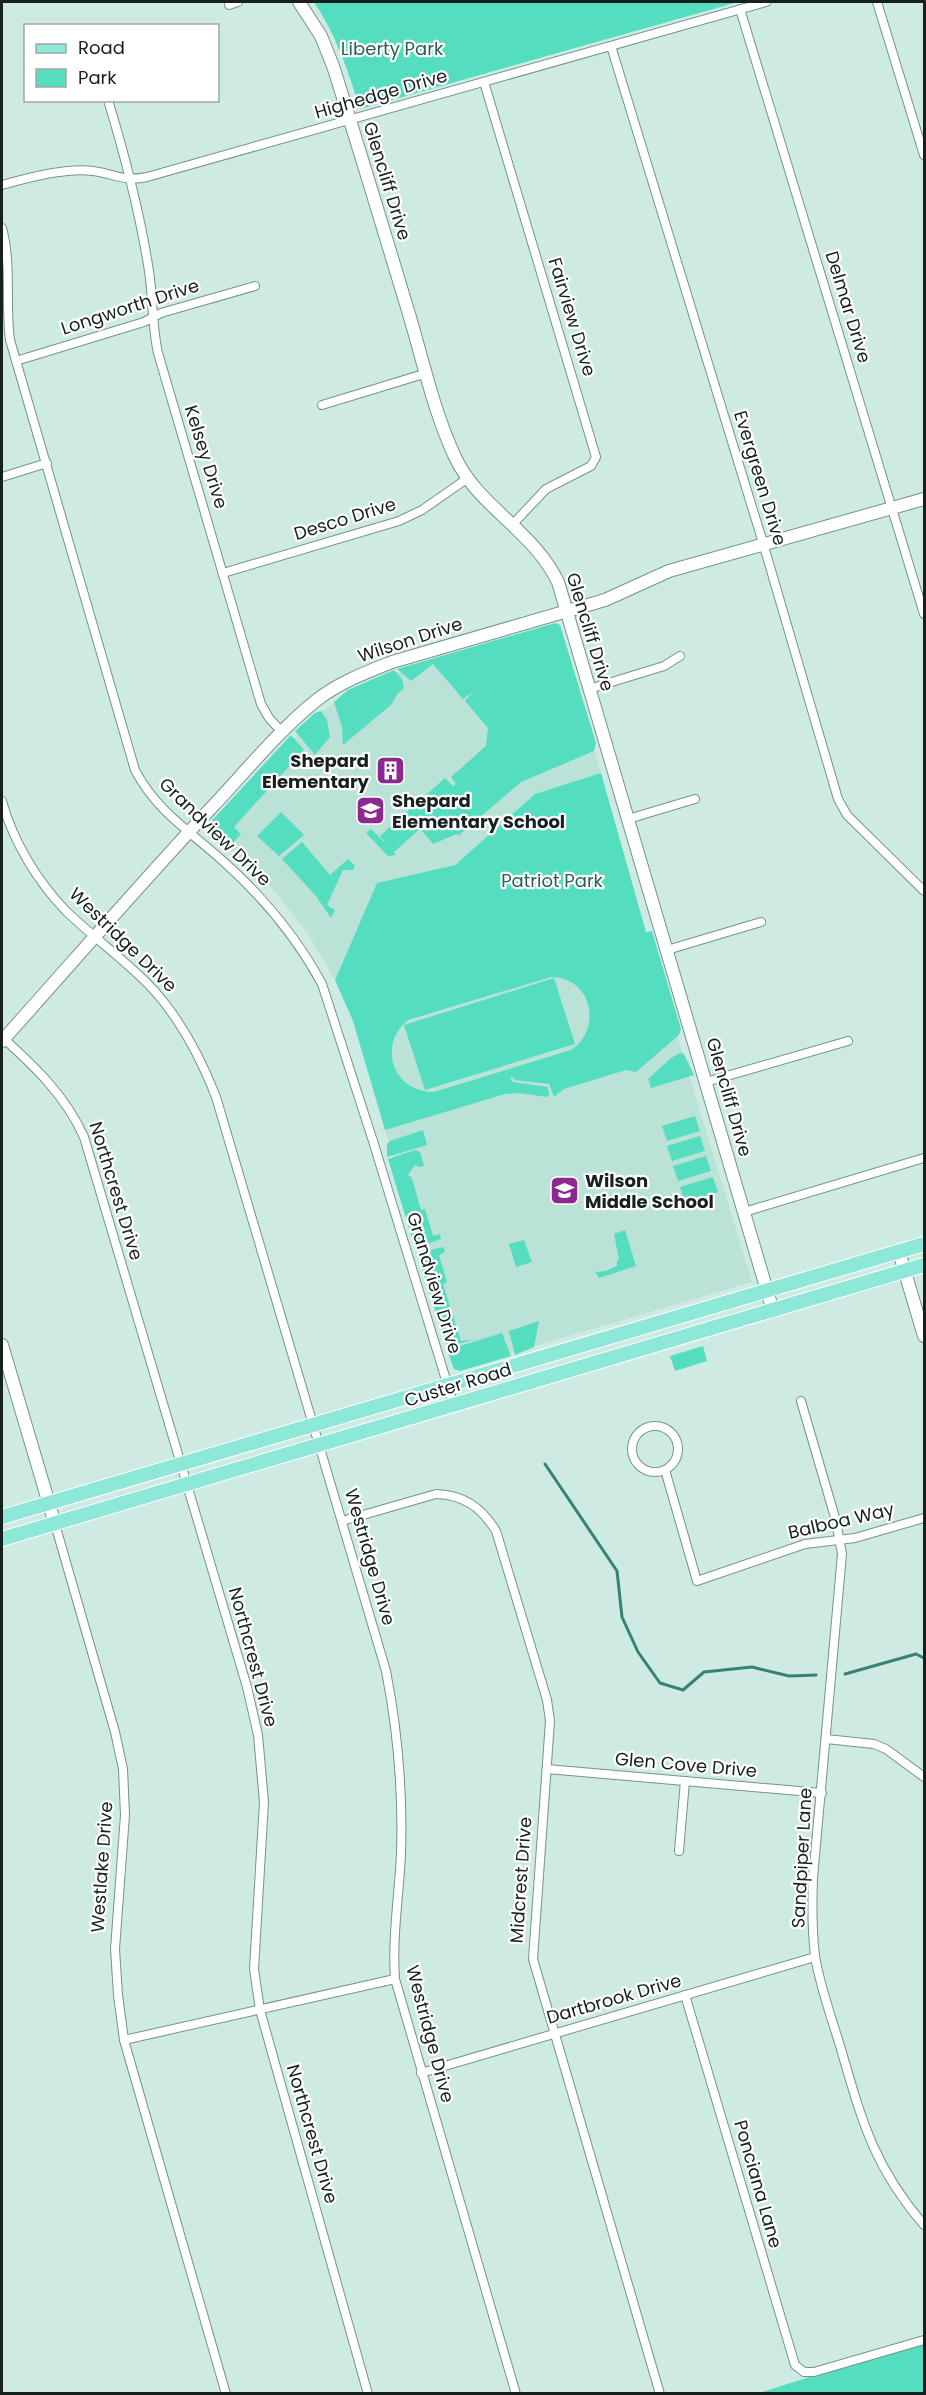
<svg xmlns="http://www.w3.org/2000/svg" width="926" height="2395" font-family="Poppins,sans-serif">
<rect width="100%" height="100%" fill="#cdebe2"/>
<g fill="#bbe2d7">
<path d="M 557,625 L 601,773 L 535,794 L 455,865 L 377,883 L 335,980 L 307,932 L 271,887 L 210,829 L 314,717 L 350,692 L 385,676 Z"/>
<path d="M 646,933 L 752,1282 L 456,1369 L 353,1021 Z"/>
</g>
<g fill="#55ddc0" fill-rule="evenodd">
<path d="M 314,2 L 738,2 L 360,109 C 348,70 336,35 314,2 Z"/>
<path d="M 555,623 L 560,625 L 596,743 L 594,751 L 521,782 L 458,836 L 457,834 L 433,844 L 420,829 L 394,852 L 396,855 L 388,856 L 366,833 L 371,829 L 387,845 L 380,836 L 445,778 L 453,786 L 456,784 L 451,777 L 486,746 L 488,728 L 465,701 L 473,692 L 463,699 L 433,664 L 411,681 L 397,669 Z"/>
<path d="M 394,670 L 402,679 L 404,688 L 397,694 L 392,704 L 343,745 L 342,727 L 334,702 L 348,690 Z"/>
<path d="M 321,711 L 327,720 L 330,737 L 315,755 L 295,731 L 315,713 Z"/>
<path d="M 291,735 L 304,750 L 234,827 L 241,834 L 228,848 L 221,846 L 207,833 L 206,827 Z"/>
<path d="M 601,773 L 646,932 L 652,931 L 681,1029 L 679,1035 L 636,1072 L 626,1070 L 564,1089 L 554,1097 L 549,1084 L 515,1080 L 512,1077 L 510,1078 L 513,1082 L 548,1087 L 549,1095 L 547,1097 L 518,1093 L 505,1094 L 385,1130 L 353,1021 L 335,980 L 377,883 L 455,865 L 535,794 ZM 551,977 C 592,977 603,1029 571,1050 L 434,1092 C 393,1093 377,1045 408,1020 Z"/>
<path d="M 281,812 L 304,835 L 279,856 L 257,836 Z"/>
<path d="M 302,842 L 330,875 L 348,859 L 355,866 L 353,870 L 343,870 L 327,905 L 335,910 L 331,918 L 316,896 L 282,859 Z"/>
<path d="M 554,978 L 575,1044 L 425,1090 L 404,1025 Z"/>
<path d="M 680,1053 L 684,1054 L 694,1075 L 651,1088 L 648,1079 L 671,1058 Z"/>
<path d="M 695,1116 L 700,1131 L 667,1141 L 662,1126 Z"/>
<path d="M 423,1130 L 427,1145 L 387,1157 L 387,1144 L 390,1141 Z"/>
<path d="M 700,1136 L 705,1151 L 672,1161 L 667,1146 Z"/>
<path d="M 415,1150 L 420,1152 L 424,1166 L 419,1167 L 415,1165 L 408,1175 L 412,1178 L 421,1210 L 425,1209 L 433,1236 L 440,1234 L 441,1239 L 415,1248 L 388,1159 Z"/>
<path d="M 706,1156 L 711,1171 L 678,1181 L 673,1166 Z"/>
<path d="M 713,1177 L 718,1192 L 685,1202 L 680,1187 Z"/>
<path d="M 625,1230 L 636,1266 L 599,1278 L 595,1272 L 606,1271 L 617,1266 L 617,1261 L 619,1260 L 614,1234 Z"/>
<path d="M 524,1240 L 532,1262 L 516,1267 L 509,1244 Z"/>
<path d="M 444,1247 L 445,1252 L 439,1255 L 447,1282 L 443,1284 L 461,1341 L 476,1339 L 447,1347 L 417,1254 L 421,1253 L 423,1258 L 431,1255 L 430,1250 Z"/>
<path d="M 539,1321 L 534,1347 L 515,1355 L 509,1331 Z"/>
<path d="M 502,1333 L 511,1356 L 460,1371 L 454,1369 L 447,1350 Z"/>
<path d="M 703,1346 L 707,1361 L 675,1371 L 670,1356 Z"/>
<path d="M 924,2341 L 924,2393 L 756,2394 Z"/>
</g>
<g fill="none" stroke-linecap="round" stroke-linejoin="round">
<g stroke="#368373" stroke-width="3">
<path d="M 545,1464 L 617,1571 L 622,1617 L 638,1652 L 660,1683 L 683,1690 L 704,1672 L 752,1667 L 789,1676 L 816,1675"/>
<path d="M 845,1674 L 916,1654 L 924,1658"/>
</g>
<defs>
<g id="street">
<path d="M 877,2 L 924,155"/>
<path d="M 229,5 L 238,2"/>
<path d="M 740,9 L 924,614"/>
<path d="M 611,46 L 763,543 L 838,799 L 847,815 L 924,891"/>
<path d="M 484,82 L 596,457 L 591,466 L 546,489 L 513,524"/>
<path d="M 108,100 C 125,156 140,213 149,271 C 153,298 152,326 158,353 L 261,704 L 269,718 L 282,732"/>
<path d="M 2,185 C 27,178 67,167 93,171 C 115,174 124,182 147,177 L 766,2"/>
<path d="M 2,228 C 12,265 5,303 10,340 L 135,770 C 157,812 190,831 224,862 C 263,897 297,938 322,984 L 373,1141 L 454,1406"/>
<path d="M 16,361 L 144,322 L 161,313 L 255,286"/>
<path d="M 322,405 L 427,373"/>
<path d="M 2,477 L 47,463"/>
<path d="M 223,573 L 399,521 L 422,510 L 468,478"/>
<path d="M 589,689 L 664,666 L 680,656"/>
<path d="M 2,801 C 13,841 37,881 66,911 C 92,936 122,958 148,984 C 179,1016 200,1056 216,1097 L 386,1671 C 398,1732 403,1792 401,1854 C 399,1896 392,1937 395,1979 L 516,2394"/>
<path d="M 628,819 L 695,799"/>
<path d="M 667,950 L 761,922"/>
<path d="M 2,1037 C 35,1067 65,1095 84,1137 L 247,1687 L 258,1735 L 264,1802 L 254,1969 L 260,2010 L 368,2394"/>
<path d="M 706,1082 L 848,1041"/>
<path d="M 744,1212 L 924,1158"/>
<path d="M 801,1401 L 836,1521 L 842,1554 L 813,1878 C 812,1904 812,1930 815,1956 C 820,1987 832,2019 841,2049 C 862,2121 874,2167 924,2225"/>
<circle cx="655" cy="1449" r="23"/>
<path d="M 665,1470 L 697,1581 L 805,1544 L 855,1538 L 924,1518"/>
<path d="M 342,1521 L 436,1494 C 464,1495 481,1507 496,1531 L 547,1700 L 550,1721 L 533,1959 L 660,2394"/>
<path d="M 55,1524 L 115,1732 L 123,1769 L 125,1815 L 115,1949 L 118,1995 L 124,2040 L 226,2394"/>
<path d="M 826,1739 L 874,1744 L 886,1749 L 924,1777"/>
<path d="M 547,1769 L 822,1793"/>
<path d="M 679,1851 L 685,1781"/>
<path d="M 685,1995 L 795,2365 L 804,2372 L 814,2372 L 924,2340"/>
<path d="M 124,2040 L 395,1979"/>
<path d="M 421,2073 L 815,1957"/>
</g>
<g id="secondary">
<path d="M 299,2 L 321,36 L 333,66 C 359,148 384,231 409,314 C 423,361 434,412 455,457 C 479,508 532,529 558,582 L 773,1311"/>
<path d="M 2,1041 C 72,963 141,883 213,806 C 247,770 279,730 318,699 C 340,682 367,672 392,662 L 605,600 L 669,571 L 924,499"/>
<path d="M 899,1252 L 924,1336"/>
<path d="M 2,1345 L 55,1524"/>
</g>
<g id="primary">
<path d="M 2,1517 L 924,1244"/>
<path d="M 2,1539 L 924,1265"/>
</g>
</defs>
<use href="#street" stroke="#77938b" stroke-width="10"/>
<use href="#secondary" stroke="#77938b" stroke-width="14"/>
<use href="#primary" stroke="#fff" stroke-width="16"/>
<use href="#street" stroke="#fff" stroke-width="8"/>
<use href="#secondary" stroke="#fff" stroke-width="12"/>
<use href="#primary" stroke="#8de8d7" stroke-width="14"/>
</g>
<defs>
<symbol id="building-square" viewBox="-11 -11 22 22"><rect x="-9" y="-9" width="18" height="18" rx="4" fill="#8c288f" stroke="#fff"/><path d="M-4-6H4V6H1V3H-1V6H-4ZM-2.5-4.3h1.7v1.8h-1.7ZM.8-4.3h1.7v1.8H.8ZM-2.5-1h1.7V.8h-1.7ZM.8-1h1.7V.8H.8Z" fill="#fff"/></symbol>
<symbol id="school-square" viewBox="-11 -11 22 22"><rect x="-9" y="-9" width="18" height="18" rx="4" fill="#8c288f" stroke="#fff"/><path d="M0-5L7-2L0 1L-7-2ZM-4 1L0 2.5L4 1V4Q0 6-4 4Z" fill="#fff"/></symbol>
</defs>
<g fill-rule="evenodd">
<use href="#building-square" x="374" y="754" width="33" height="33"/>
<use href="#school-square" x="354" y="794" width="33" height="33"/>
<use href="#school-square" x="548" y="1174" width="33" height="33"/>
</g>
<g text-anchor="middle" stroke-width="4.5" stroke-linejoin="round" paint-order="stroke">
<g font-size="18" fill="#276054" stroke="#fff">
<text x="392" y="55">Liberty Park</text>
<text x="552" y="887">Patriot Park</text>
</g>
<g font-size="18" fill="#16211f" stroke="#fff">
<text transform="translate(381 94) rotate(-16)" y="6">Highedge Drive</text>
<text transform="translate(387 181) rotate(73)" y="6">Glencliff Drive</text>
<text transform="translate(130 307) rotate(-18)" y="6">Longworth Drive</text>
<text transform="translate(848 307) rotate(73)" y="6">Delmar Drive</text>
<text transform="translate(572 317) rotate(73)" y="6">Fairview Drive</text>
<text transform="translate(206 457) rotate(73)" y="6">Kelsey Drive</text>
<text transform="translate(760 478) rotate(73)" y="6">Evergreen Drive</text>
<text transform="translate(345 519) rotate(-17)" y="6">Desco Drive</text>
<text transform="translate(590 632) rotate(73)" y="6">Glencliff Drive</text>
<text transform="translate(410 640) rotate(-18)" y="6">Wilson Drive</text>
<text transform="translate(215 832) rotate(44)" y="6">Grandview Drive</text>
<text transform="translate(123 940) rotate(44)" y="6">Westridge Drive</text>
<text transform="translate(729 1097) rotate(74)" y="6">Glencliff Drive</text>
<text transform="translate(116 1191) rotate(73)" y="6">Northcrest Drive</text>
<text transform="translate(434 1283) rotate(73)" y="6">Grandview Drive</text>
<text transform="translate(458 1385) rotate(-17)" y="6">Custer Road</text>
<text transform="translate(841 1521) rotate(-13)" y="6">Balboa Way</text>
<text transform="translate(370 1557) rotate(74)" y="6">Westridge Drive</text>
<text transform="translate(253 1657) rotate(75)" y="6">Northcrest Drive</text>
<text transform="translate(686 1765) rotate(5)" y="6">Glen Cove Drive</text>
<text transform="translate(802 1858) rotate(-87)" y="6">Sandpiper Lane</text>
<text transform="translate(102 1867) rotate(-86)" y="6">Westlake Drive</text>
<text transform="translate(521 1880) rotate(-86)" y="6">Midcrest Drive</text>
<text transform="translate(614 1999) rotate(-16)" y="6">Dartbrook Drive</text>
<text transform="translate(430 2034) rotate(75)" y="6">Westridge Drive</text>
<text transform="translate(312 2134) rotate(74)" y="6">Northcrest Drive</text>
<text transform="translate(758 2184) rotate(74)" y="6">Ponciana Lane</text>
</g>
<g font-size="18" font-weight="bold" fill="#16211f" stroke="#fff" text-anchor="start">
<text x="369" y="767" text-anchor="end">Shepard<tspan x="369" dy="21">Elementary</tspan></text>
<text x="392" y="807">Shepard<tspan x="392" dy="21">Elementary School</tspan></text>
<text x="585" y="1187">Wilson<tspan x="585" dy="21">Middle School</tspan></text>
</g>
</g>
<rect width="926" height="2395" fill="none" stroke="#16211f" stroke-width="6"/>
<rect x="24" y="24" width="195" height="78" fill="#ffffff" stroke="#a2a6a5" stroke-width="1.5"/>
<rect x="36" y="44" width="30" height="9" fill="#8de8d7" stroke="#a2a6a5" stroke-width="1.5"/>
<text x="78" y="54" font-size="18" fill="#16211f">Road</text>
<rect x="36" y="69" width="30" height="18" fill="#55ddc0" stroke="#a2a6a5" stroke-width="1.5"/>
<text x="78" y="84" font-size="18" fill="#16211f">Park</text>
</svg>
